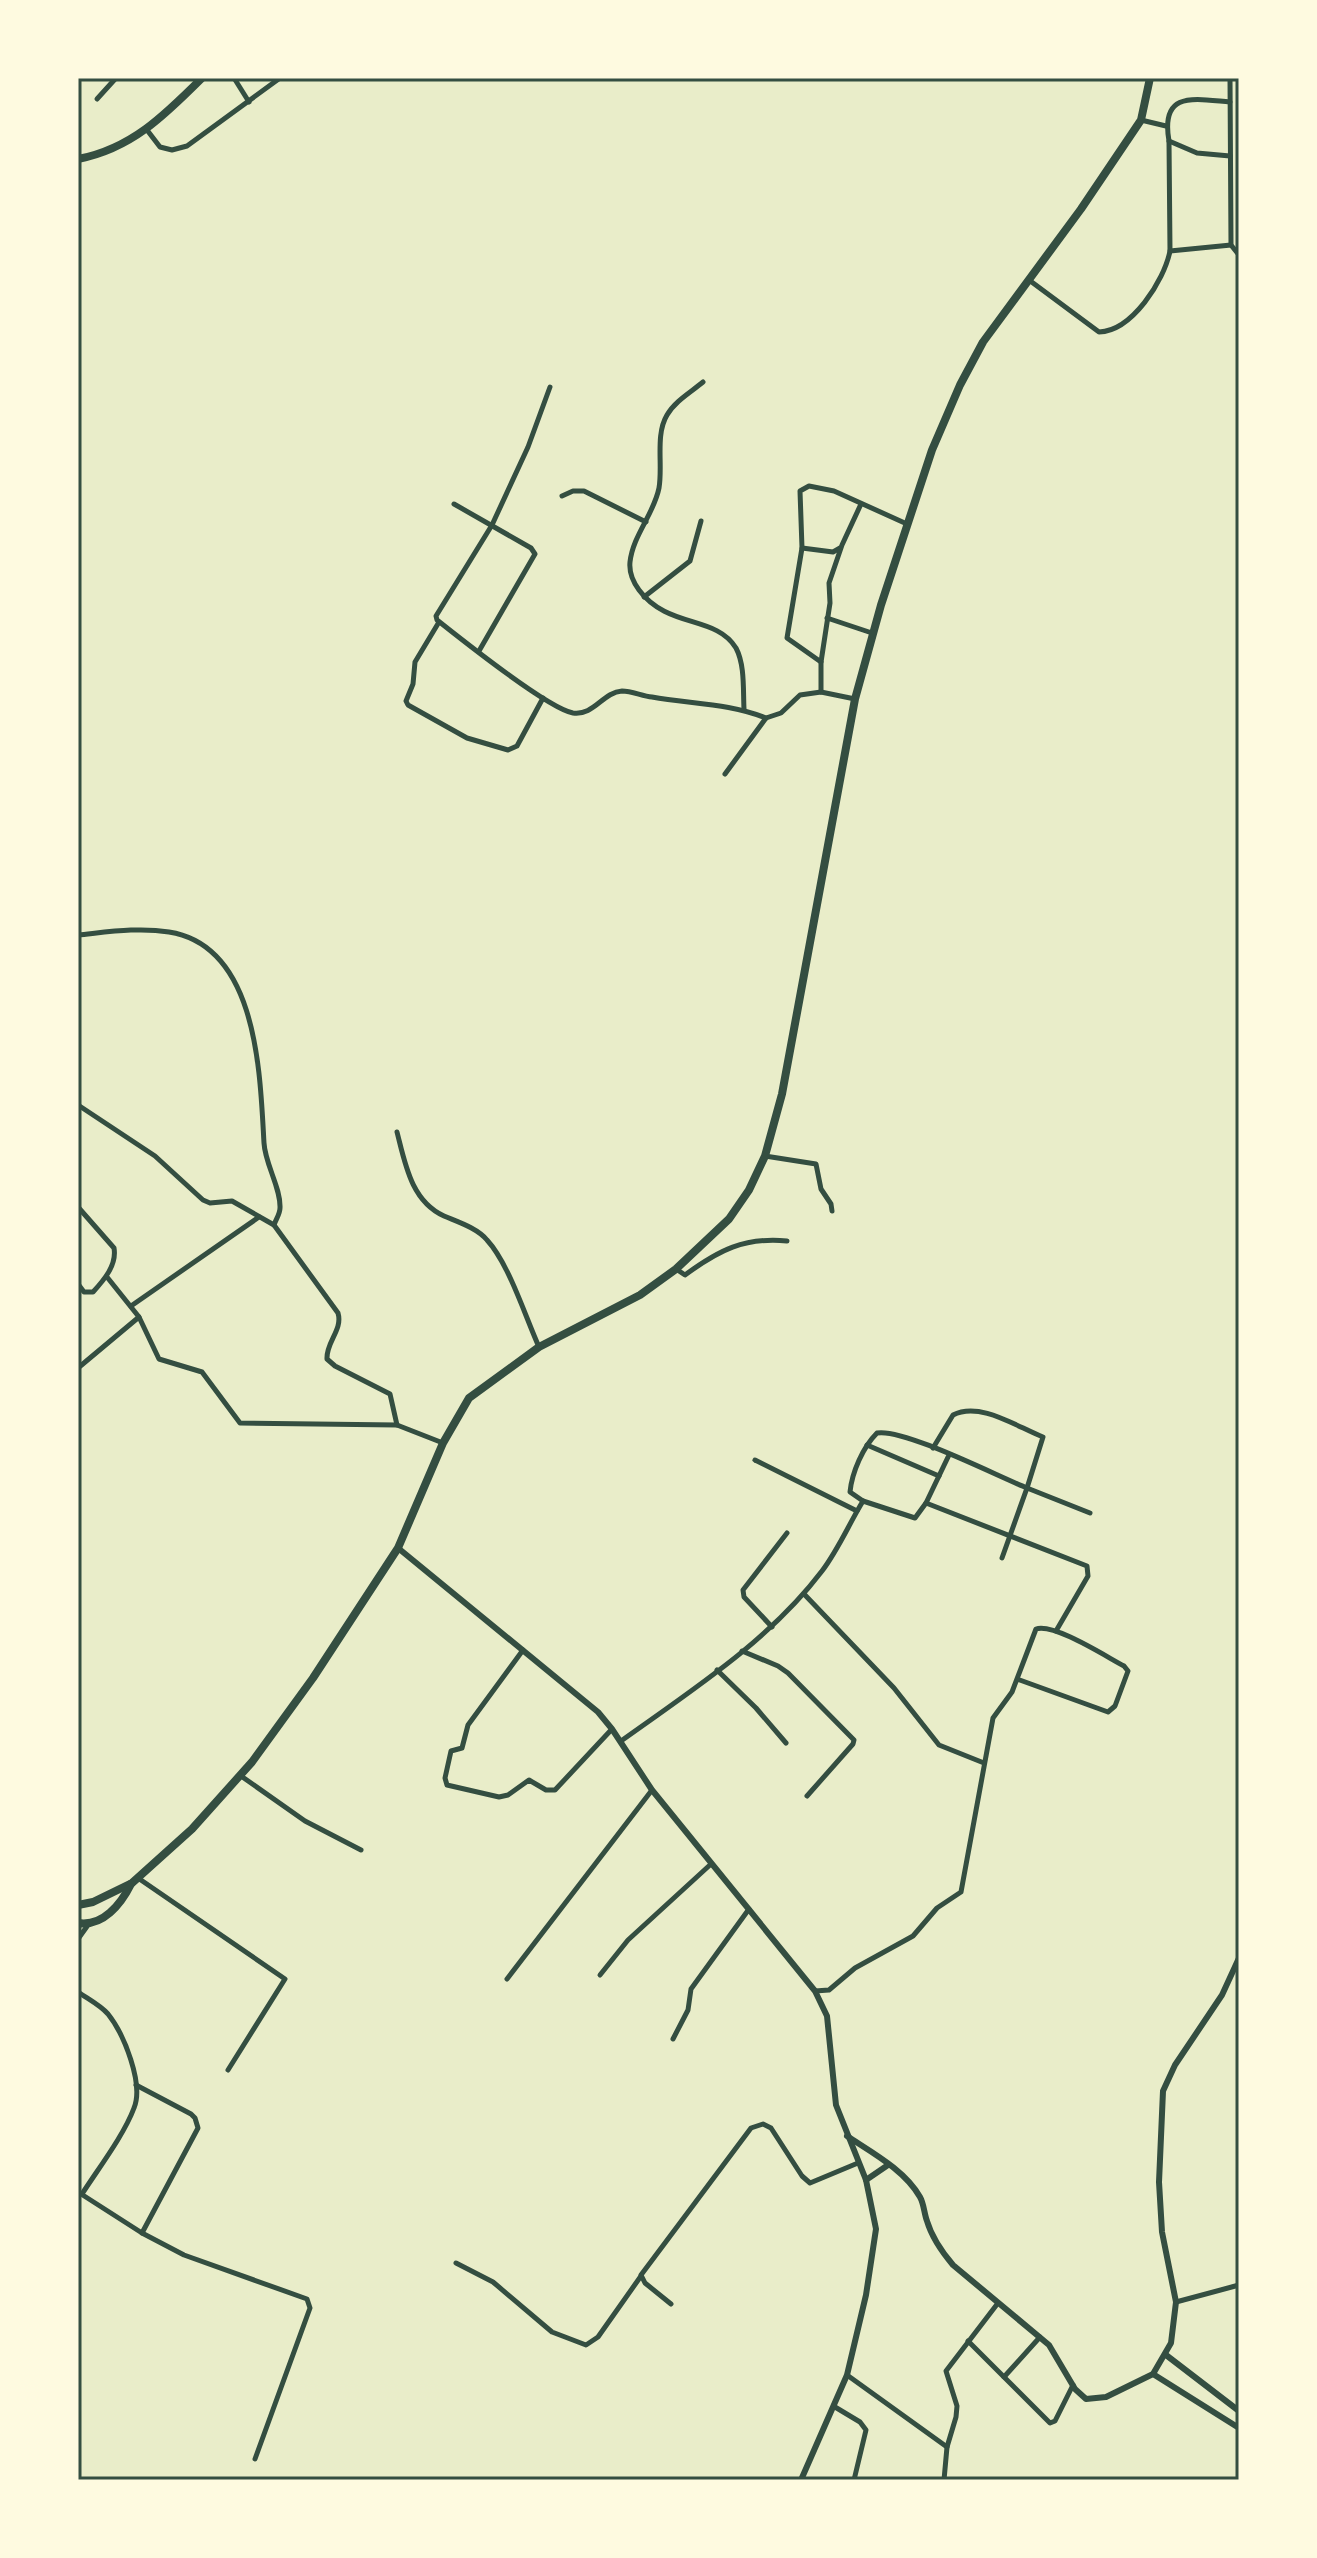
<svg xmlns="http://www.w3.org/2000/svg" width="1317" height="2558" font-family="Montserrat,sans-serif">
<rect width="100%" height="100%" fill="#e9edc9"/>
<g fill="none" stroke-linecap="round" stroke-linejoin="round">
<g stroke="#344e41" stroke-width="5">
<path d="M 234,78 L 249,102"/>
<path d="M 1230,78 L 1231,245 L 1239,255"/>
<path d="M 97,99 L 116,78"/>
<path d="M 1141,120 L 1166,126"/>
<path d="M 147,130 L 160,147 L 172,150 L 187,146 L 280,78"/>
<path d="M 1169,141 L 1197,153 L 1230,156"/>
<path d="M 1170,251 L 1231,245"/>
<path d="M 1029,280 L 1099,332 C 1132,331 1164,281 1170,251 L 1169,141 C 1160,90 1195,99 1230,102"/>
<path d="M 703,382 C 691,392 675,401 667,415 C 655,435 663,465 659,488 C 654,514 633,535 630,562 C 629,572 633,582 639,590 C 668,629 716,615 736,648 C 745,665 743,690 744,709"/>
<path d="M 550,387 L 528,447 L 492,525 L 436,616 L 437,620 C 461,639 547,708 573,713 C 594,716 603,692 622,691 C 632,691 642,696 652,697 C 690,704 729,703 766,718"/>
<path d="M 562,496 L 573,491 L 584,491 L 646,522"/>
<path d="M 454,504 L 531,548 L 535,554 L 479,651"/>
<path d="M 802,548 L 833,552 L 840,548"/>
<path d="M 644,597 L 690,561 L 701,521"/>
<path d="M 827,618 L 872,633"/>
<path d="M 439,622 L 415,662 L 413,684 L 406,701 L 408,705 L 467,738 L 508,750 L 517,746 L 543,698"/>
<path d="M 821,662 L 787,638 L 802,548 L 800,491 L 809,486 L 834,491 L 907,524"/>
<path d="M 821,692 L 821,662 L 830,603 L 829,583 L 842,545 L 861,504"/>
<path d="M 725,774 L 766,718 L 781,713 L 800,695 L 821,692 L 855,699"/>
<path d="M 78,935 C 108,932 139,927 169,932 C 258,946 260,1074 264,1143 C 265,1164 281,1188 280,1208 C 280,1214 276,1219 274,1225 L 338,1313 C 343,1330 326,1342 327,1359 L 335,1366 L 390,1394 L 397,1425"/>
<path d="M 78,1105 L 155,1156 L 203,1200 L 210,1203 L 232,1201 L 274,1225"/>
<path d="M 397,1132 C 405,1163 411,1201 444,1216 C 458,1222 477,1228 487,1240 C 509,1264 525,1316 539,1347"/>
<path d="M 765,1156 L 816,1164 L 821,1189 L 831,1204 L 832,1211"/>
<path d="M 78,1207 L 114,1248 C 117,1265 104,1280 93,1292 L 84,1292 L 78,1284"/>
<path d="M 676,1269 L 685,1275 C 719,1250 744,1237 787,1241"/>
<path d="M 107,1277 L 139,1317 L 159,1359 L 202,1372 L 240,1423 L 397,1425 L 443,1443"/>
<path d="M 131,1306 L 259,1217"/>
<path d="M 78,1368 L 139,1317"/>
<path d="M 867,1445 L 939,1476"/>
<path d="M 933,1448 L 953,1415 C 980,1401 1017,1427 1043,1437 L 1027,1488 L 1090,1513"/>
<path d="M 949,1455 L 926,1503 L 915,1518 L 863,1501 L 850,1492 C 852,1472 863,1447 877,1433 C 903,1428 997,1476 1027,1488 L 1002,1558"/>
<path d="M 755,1460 L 857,1511"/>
<path d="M 926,1503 L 1087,1566 L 1088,1576 L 1056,1631"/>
<path d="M 804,1594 L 894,1688 L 939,1745 L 984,1763"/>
<path d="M 772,1627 L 744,1597 L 743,1590 L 787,1533"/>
<path d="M 523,1650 L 468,1725 L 462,1748 L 451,1751 L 445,1778 L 447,1785 L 499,1797 L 508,1795 L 529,1780 L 546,1790 L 555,1790 L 612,1729"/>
<path d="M 742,1651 L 778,1666 L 788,1673 L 854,1740 L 853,1744 L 807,1796"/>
<path d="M 717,1670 L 756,1708 L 786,1743"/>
<path d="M 621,1741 C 692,1690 769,1641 822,1571 C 838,1550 849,1524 863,1501"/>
<path d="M 241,1776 L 305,1821 L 361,1850"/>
<path d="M 138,1878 L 285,1979 L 228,2070"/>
<path d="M 78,1939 L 88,1925"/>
<path d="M 600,1975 L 628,1940 L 711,1864"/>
<path d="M 507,1979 L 652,1790"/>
<path d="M 815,1991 L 829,1990 L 855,1968 L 913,1936 L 937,1908 L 961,1892 L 993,1718 L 1012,1692 L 1036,1629 C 1054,1623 1105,1656 1124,1666 L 1128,1671 L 1115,1706 L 1108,1712 L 1017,1679"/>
<path d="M 78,1992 C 88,1999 100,2005 108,2014 C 124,2034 144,2084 134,2108 C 124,2135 98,2169 82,2194"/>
<path d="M 673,2039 L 688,2010 L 691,1989 L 749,1909"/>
<path d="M 136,2085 L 191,2114 L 195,2118 L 198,2128 L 142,2233"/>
<path d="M 78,2192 L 142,2233 L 184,2255 L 307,2299 L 310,2308 L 255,2459"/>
<path d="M 456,2263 L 493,2282 L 552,2332 L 586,2345 L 598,2337 L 641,2276"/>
<path d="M 1176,2302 L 1239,2285"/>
<path d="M 671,2304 L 645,2283 L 641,2275 L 751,2128 L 763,2124 L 771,2128 L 802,2176 L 810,2183 L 858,2163"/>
<path d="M 968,2341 L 1050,2423 L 1055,2421 L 1073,2385"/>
<path d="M 847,2375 L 947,2447"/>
<path d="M 1004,2377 L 1040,2337"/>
<path d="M 835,2407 L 860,2422 L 866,2430 L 854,2480"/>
<path d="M 944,2480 L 947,2447 L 956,2417 L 957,2406 L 946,2371 L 998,2303"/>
</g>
<g stroke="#344e41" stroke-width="6">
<path d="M 398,1548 L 598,1712 L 612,1729 L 652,1790 L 815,1991 L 827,2016 L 836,2105 L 866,2180 L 876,2229 L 866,2295 L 847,2375 L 801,2480"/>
<path d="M 847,2136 C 871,2152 905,2170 920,2197 C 924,2204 924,2213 927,2221 C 932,2238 942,2252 953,2265 L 1049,2345 L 1075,2389 L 1086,2399 L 1106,2397 L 1153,2374 L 1171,2343 L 1176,2302 L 1162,2232 L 1159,2182 L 1163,2091 L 1175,2065 L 1222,1995 L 1239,1958"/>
<path d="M 866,2180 L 888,2165"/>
<path d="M 1166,2355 L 1239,2411"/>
<path d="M 1153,2374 L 1239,2428"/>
</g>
<g stroke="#344e41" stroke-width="8">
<path d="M 78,159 C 131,149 165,115 202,78"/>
<path d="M 78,1905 L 93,1902 L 132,1883 L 192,1829 L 252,1762 L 313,1678 L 398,1548 L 443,1443 L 469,1398 L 539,1347 L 640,1295 L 676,1269 L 729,1219 L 749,1190 L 765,1156 L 782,1094 L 855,699 L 881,605 L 932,450 L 960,385 L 983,342 L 1081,209 L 1141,120 L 1150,78"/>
<path d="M 78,1923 C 103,1927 121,1904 131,1884"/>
</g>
</g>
<rect width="1317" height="2558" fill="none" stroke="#fefae0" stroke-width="160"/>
<rect x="80" y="80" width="1157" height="2398" fill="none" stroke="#344e41" stroke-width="3"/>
</svg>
